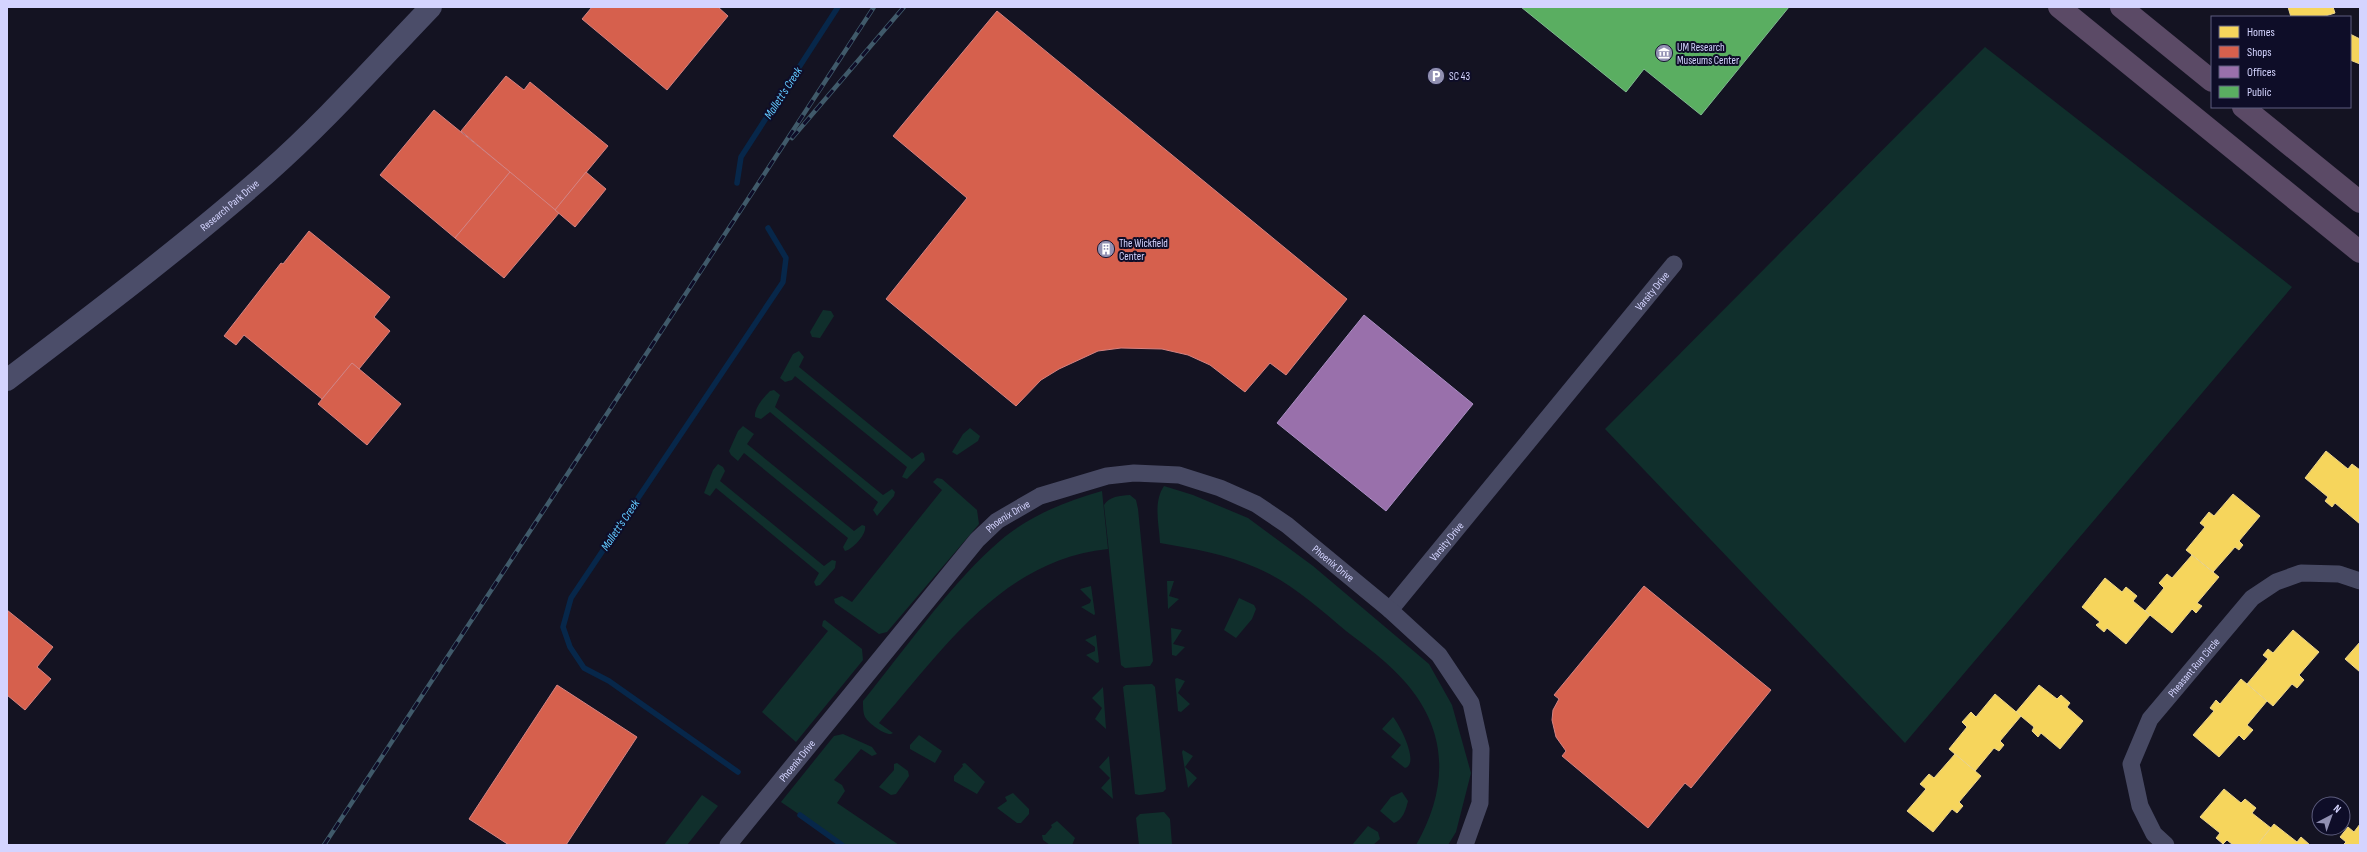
<svg xmlns="http://www.w3.org/2000/svg" width="2367" height="852" font-family="'Sofia Sans Condensed',sans-serif">
<rect width="100%" height="100%" fill="#141322"/>
<g fill="#102f2c">
<path d="M 1985,47 L 2292,287 L 1905,743 L 1605,429 Z"/>
<path d="M 823,310 L 831,311 L 834,316 L 820,338 L 812,337 L 810,332 Z"/>
<path d="M 799,351 L 804,357 L 799,367 L 912,459 L 922,452 L 924,454 L 925,460 L 907,479 L 902,477 L 907,467 L 795,376 L 792,380 L 785,382 L 780,378 L 793,354 Z"/>
<path d="M 774,390 L 780,395 L 775,407 L 883,495 L 892,489 L 895,492 L 894,496 L 877,516 L 873,510 L 878,502 L 770,412 L 761,419 L 755,417 C 754,408 764,397 770,391 Z"/>
<path d="M 743,426 L 754,434 L 747,444 L 854,531 L 862,525 L 865,526 C 867,534 853,549 845,551 L 843,547 L 848,538 L 744,453 L 738,461 L 731,455 L 729,451 L 738,431 Z"/>
<path d="M 970,428 L 980,436 L 978,441 L 957,455 L 952,452 L 963,434 Z"/>
<path d="M 718,464 L 723,467 L 725,471 L 720,481 L 824,566 L 832,560 L 836,561 L 835,568 L 820,585 L 816,586 L 814,582 L 819,573 L 716,488 L 710,496 L 704,493 L 713,470 Z"/>
<path d="M 937,478 L 942,479 L 977,510 L 979,524 L 887,632 L 879,634 L 835,603 L 834,599 L 842,596 L 852,602 L 942,490 L 933,482 Z"/>
<path d="M 1164,486 L 1193,495 L 1248,518 L 1313,566 L 1429,664 L 1452,705 L 1471,773 L 1456,832 L 1448,845 L 1416,845 C 1448,789 1449,733 1406,683 C 1389,663 1367,647 1346,631 C 1319,608 1290,582 1257,568 C 1226,554 1194,549 1160,543 C 1159,524 1153,502 1164,486 Z"/>
<path d="M 1102,491 L 1108,549 C 1002,560 943,650 879,723 L 893,733 L 891,734 C 885,735 869,724 865,717 C 863,713 863,706 863,701 C 903,652 946,590 992,548 C 1022,519 1062,502 1102,491 Z"/>
<path d="M 1130,495 L 1136,500 L 1138,509 L 1153,661 L 1150,666 L 1125,668 L 1121,665 L 1104,505 C 1110,496 1119,496 1130,495 Z"/>
<path d="M 1167,581 L 1174,581 L 1169,596 L 1179,599 L 1168,609 Z"/>
<path d="M 1091,586 L 1095,614 L 1094,615 L 1081,607 L 1090,603 L 1091,600 L 1080,589 Z"/>
<path d="M 1239,598 L 1254,605 L 1256,609 L 1252,619 L 1236,638 L 1224,630 Z"/>
<path d="M 825,620 L 862,649 L 863,660 L 796,742 L 762,712 L 828,631 L 822,626 L 823,621 Z"/>
<path d="M 1171,628 L 1182,630 L 1173,644 L 1185,647 L 1176,656 L 1172,655 Z"/>
<path d="M 1096,635 L 1099,662 L 1097,663 L 1086,655 L 1095,651 L 1095,647 L 1085,640 Z"/>
<path d="M 1177,678 L 1185,681 L 1178,693 L 1190,704 L 1181,712 L 1178,711 L 1175,679 Z"/>
<path d="M 1152,684 L 1155,687 L 1166,789 L 1163,792 L 1139,795 L 1135,794 L 1123,687 L 1126,685 Z"/>
<path d="M 1103,687 L 1106,729 L 1095,719 L 1102,708 L 1092,698 Z"/>
<path d="M 1393,717 C 1400,725 1420,764 1405,768 L 1391,757 L 1401,745 L 1382,729 Z"/>
<path d="M 843,734 L 872,747 L 877,754 L 872,756 L 861,749 L 834,780 L 842,785 L 845,791 L 837,803 L 899,845 L 844,845 L 781,802 L 834,736 Z"/>
<path d="M 919,735 L 942,751 L 935,763 L 910,749 L 910,745 Z"/>
<path d="M 1183,750 L 1193,756 L 1185,767 L 1197,778 L 1188,788 L 1182,752 Z"/>
<path d="M 1109,756 L 1113,799 L 1101,788 L 1110,778 L 1099,767 Z"/>
<path d="M 897,763 L 908,771 L 909,776 L 896,794 L 891,795 L 879,787 L 894,770 L 894,764 Z"/>
<path d="M 965,763 L 985,782 L 977,794 L 954,781 L 954,776 L 963,766 L 962,764 Z"/>
<path d="M 1402,792 L 1408,801 C 1406,809 1403,820 1394,823 L 1380,811 L 1391,797 Z"/>
<path d="M 1013,793 L 1029,809 L 1029,814 L 1021,823 L 1017,823 L 997,808 L 1007,801 L 1005,797 Z"/>
<path d="M 702,795 L 718,806 L 687,845 L 664,845 Z"/>
<path d="M 1164,812 L 1170,819 L 1172,845 L 1139,845 L 1136,818 L 1140,814 Z"/>
<path d="M 1057,821 L 1075,838 L 1072,845 L 1050,845 L 1043,840 L 1042,835 L 1045,835 L 1052,827 L 1051,825 Z"/>
<path d="M 1368,826 L 1378,832 L 1380,839 L 1373,845 L 1352,845 Z"/>
</g>
<g fill="#f6d55c" stroke="#ecd58d">
<path d="M 2288,7 L 2333,7 L 2335,13 L 2322,17 L 2291,17 Z"/>
<path d="M 2350,34 L 2360,39 L 2360,64 L 2350,60 Z"/>
<path d="M 2326,451 L 2348,469 L 2352,464 L 2360,470 L 2360,524 L 2335,503 L 2332,507 L 2325,501 L 2328,497 L 2305,478 Z"/>
<path d="M 2233,494 L 2260,516 L 2239,541 L 2243,545 L 2239,550 L 2235,547 L 2213,572 L 2186,550 L 2205,527 L 2200,523 L 2209,512 L 2214,516 Z"/>
<path d="M 2192,555 L 2219,577 L 2197,603 L 2202,606 L 2196,613 L 2192,609 L 2172,633 L 2145,611 L 2164,588 L 2159,583 L 2167,574 L 2172,578 Z"/>
<path d="M 2105,578 L 2122,592 L 2126,587 L 2137,596 L 2133,601 L 2150,615 L 2126,644 L 2107,628 L 2104,632 L 2096,625 L 2100,622 L 2082,607 Z"/>
<path d="M 2293,630 L 2319,652 L 2299,675 L 2304,680 L 2297,688 L 2292,684 L 2273,706 L 2247,684 L 2268,659 L 2263,655 L 2268,649 L 2273,653 Z"/>
<path d="M 2360,642 L 2360,672 L 2345,659 Z"/>
<path d="M 2241,679 L 2267,701 L 2247,725 L 2253,730 L 2244,740 L 2239,735 L 2219,757 L 2193,735 L 2214,711 L 2210,708 L 2216,700 L 2220,704 Z"/>
<path d="M 2039,685 L 2057,699 L 2061,695 L 2070,703 L 2067,707 L 2083,721 L 2060,749 L 2041,733 L 2038,737 L 2032,731 L 2034,727 L 2016,712 Z"/>
<path d="M 1995,694 L 2021,716 L 2000,741 L 2004,745 L 1999,751 L 1994,748 L 1975,771 L 1949,749 L 1967,727 L 1962,722 L 1971,712 L 1976,717 Z"/>
<path d="M 1955,754 L 1981,776 L 1959,802 L 1963,806 L 1957,813 L 1952,809 L 1933,832 L 1907,811 L 1926,789 L 1920,784 L 1929,774 L 1934,778 Z"/>
<path d="M 2224,789 L 2241,803 L 2245,799 L 2256,808 L 2252,813 L 2271,828 L 2257,845 L 2233,845 L 2227,840 L 2223,844 L 2216,838 L 2220,833 L 2200,817 Z"/>
<path d="M 2274,824 L 2297,842 L 2301,837 L 2310,845 L 2257,845 Z"/>
<path d="M 2360,824 L 2360,845 L 2343,845 L 2346,842 L 2340,837 L 2348,827 L 2354,832 Z"/>
</g>
<g fill="#d6604d" stroke="#d58382">
<path d="M 592,7 L 718,7 L 728,16 L 667,90 L 582,19 Z"/>
<path d="M 997,11 L 1347,299 L 1286,375 L 1270,363 L 1245,392 L 1210,365 L 1188,355 L 1162,349 L 1121,348 L 1098,351 L 1059,369 L 1041,380 L 1016,406 L 886,299 L 967,198 L 893,136 Z"/>
<path d="M 506,76 L 524,90 L 530,82 L 608,146 L 555,210 L 461,131 Z"/>
<path d="M 434,110 L 510,172 L 455,238 L 380,175 Z"/>
<path d="M 510,172 L 559,213 L 504,278 L 455,238 Z"/>
<path d="M 586,172 L 606,189 L 575,227 L 555,210 Z"/>
<path d="M 309,231 L 390,297 L 374,317 L 390,331 L 359,369 L 352,363 L 322,399 L 244,335 L 236,345 L 224,336 L 281,263 L 283,264 Z"/>
<path d="M 352,363 L 401,404 L 367,445 L 318,404 Z"/>
<path d="M 1644,586 L 1771,690 L 1691,788 L 1685,783 L 1648,828 L 1562,756 L 1566,751 L 1556,737 L 1552,720 L 1553,710 L 1559,699 L 1554,695 Z"/>
<path d="M 7,610 L 53,647 L 37,667 L 51,679 L 25,710 L 7,695 Z"/>
<path d="M 557,685 L 637,737 L 566,845 L 509,845 L 469,819 Z"/>
</g>
<path fill="#9970ab" stroke="#ab8ec4" d="M 1364,315 L 1473,404 L 1386,511 L 1277,423 Z"/>
<path fill="#5aae61" stroke="#7fb990" d="M 1521,7 L 1789,7 L 1701,115 L 1644,69 L 1626,92 Z"/>
<g fill="none" stroke-linecap="round" stroke-linejoin="round">
<g stroke="#07274a" stroke-width="5.5">
<path d="M 737,183 L 741,157 L 838,7"/>
<path d="M 738,772 L 609,681 L 584,668 L 570,647 L 563,627 L 571,598 L 783,282 L 786,258 L 768,228"/>
<path d="M 800,815 L 842,845"/>
</g>
<g stroke="#474963" stroke-width="17">
<path id="s1" d="M 1390,610 L 1674,264"/>
<path id="s2" d="M 728,845 L 977,540 L 997,521 L 1040,496 L 1107,476 L 1134,473 L 1179,475 L 1220,488 L 1256,504 L 1287,525 L 1390,610 L 1439,655 L 1471,703 L 1481,749 L 1480,803 L 1465,845"/>
<path id="s3" d="M 2166,845 L 2154,834 L 2140,806 L 2131,764 L 2150,719 L 2252,598 L 2276,582 L 2301,573 L 2339,574 L 2360,581"/>
</g>
<path stroke="#4b4d69" stroke-width="22" id="s4" d="M 7,380 C 95,313 184,246 267,173 C 325,122 377,63 431,7"/>
<g stroke="#5b4a66" stroke-width="22">
<path d="M 2059,7 L 2360,252"/>
<path d="M 2121,7 L 2212,81"/>
<path d="M 2243,107 L 2360,202"/>
</g>
<defs>
<g id="rail">
<path d="M 792,138 L 904,7"/>
<path d="M 324,845 L 874,7"/>
</g>
</defs>
<use href="#rail" stroke="#405a6a" stroke-width="4.5"/>
<use href="#rail" stroke="#0e0d28" stroke-width="3" stroke-dasharray="9" stroke-linecap="butt"/>
</g>
<defs>
<symbol id="museum-disc" viewBox="-11 -11 22 22"><circle r="9.5" fill="#9190b2" stroke="#0e0d28"/><path d="M0-6L6-3V-2H-6V-3ZM-5-1h2V3h-2ZM-1-1h2V3h-2ZM3-1h2V3H3ZM-6 4H6V6H-6Z" fill="#fff"/></symbol>
<symbol id="parking-disc" viewBox="-11 -11 22 22"><circle r="9.5" fill="#9190b2" stroke="#0e0d28"/><path d="M-3.5-5.5H1a3.5 3.5 0 0 1 0 7H-1V5.5H-3.5ZM-1-3.4V-.6H.8a1.4 1.4 0 0 0 0-2.8Z" fill="#fff"/></symbol>
<symbol id="building-disc" viewBox="-11 -11 22 22"><circle r="9.5" fill="#9190b2" stroke="#0e0d28"/><path d="M-4-6H4V6H1V3H-1V6H-4ZM-2.5-4.3h1.7v1.8h-1.7ZM.8-4.3h1.7v1.8H.8ZM-2.5-1h1.7V.8h-1.7ZM.8-1h1.7V.8H.8Z" fill="#fff"/></symbol>
</defs>
<g fill-rule="evenodd">
<use href="#museum-disc" x="1654" y="43" width="20" height="20"/>
<use href="#parking-disc" x="1426" y="66" width="20" height="20"/>
<use href="#building-disc" x="1096" y="239" width="20" height="20"/>
</g>
<g text-anchor="middle" stroke-width="4" stroke-linejoin="round" paint-order="stroke">
<g font-size="11" fill="#d4d4ff" stroke="#0e0d28" text-anchor="start">
<text x="1677" y="51">UM Research<tspan x="1677" dy="13">Museums Center</tspan></text>
<text x="1449" y="80">SC 43</text>
<text x="1119" y="247">The Wickfield<tspan x="1119" dy="13">Center</tspan></text>
</g>
<g font-size="11" fill="#d4d4ff" stroke="#0e0d28">
<text dy="4" stroke="none"><textPath href="#s4" startOffset="283">Research Park Drive</textPath></text>
<text dy="4" stroke="none"><textPath href="#s1" startOffset="413">Varsity Drive</textPath></text>
<text dy="4" stroke="none"><textPath href="#s2" startOffset="433">Phoenix Drive</textPath></text>
<text dy="4" stroke="none"><textPath href="#s1" startOffset="89">Varsity Drive</textPath></text>
<text dy="4" stroke="none"><textPath href="#s2" startOffset="793">Phoenix Drive</textPath></text>
<text dy="4" stroke="none"><textPath href="#s3" startOffset="207">Pheasant Run Circle</textPath></text>
<text dy="4" stroke="none"><textPath href="#s2" startOffset="109">Phoenix Drive</textPath></text>
</g>
<g font-size="12" font-style="italic" fill="#62c9ff" stroke="#0e0d28">
<text transform="translate(783 93) rotate(-57)" y="4">Mallett's Creek</text>
<text transform="translate(620 525) rotate(-56)" y="4">Mallett's Creek</text>
</g>
</g>
<rect width="2367" height="852" fill="none" stroke="#d4d4ff" stroke-width="16"/>
<rect x="2211" y="16" width="140" height="92" fill="#0e0d28" stroke="#5d5d7e"/>
<rect x="2219" y="26" width="20" height="12" fill="#f6d55c" stroke="#5d5d7e"/>
<text x="2247" y="36" font-size="12" fill="#d4d4ff">Homes</text>
<rect x="2219" y="46" width="20" height="12" fill="#d6604d" stroke="#5d5d7e"/>
<text x="2247" y="56" font-size="12" fill="#d4d4ff">Shops</text>
<rect x="2219" y="66" width="20" height="12" fill="#9970ab" stroke="#5d5d7e"/>
<text x="2247" y="76" font-size="12" fill="#d4d4ff">Offices</text>
<rect x="2219" y="86" width="20" height="12" fill="#5aae61" stroke="#5d5d7e"/>
<text x="2247" y="96" font-size="12" fill="#d4d4ff">Public</text>
<g transform="translate(2331 816) rotate(41)"><circle r="19" fill="#0e0d28" stroke="#5d5d7e"/>
<path d="M0-3L7 15L0 10L-7 15Z" fill="#9190b2"/>
<text y="-6" font-size="11" font-weight="bold" text-anchor="middle" fill="#d4d4ff">N</text>
</g>
</svg>
